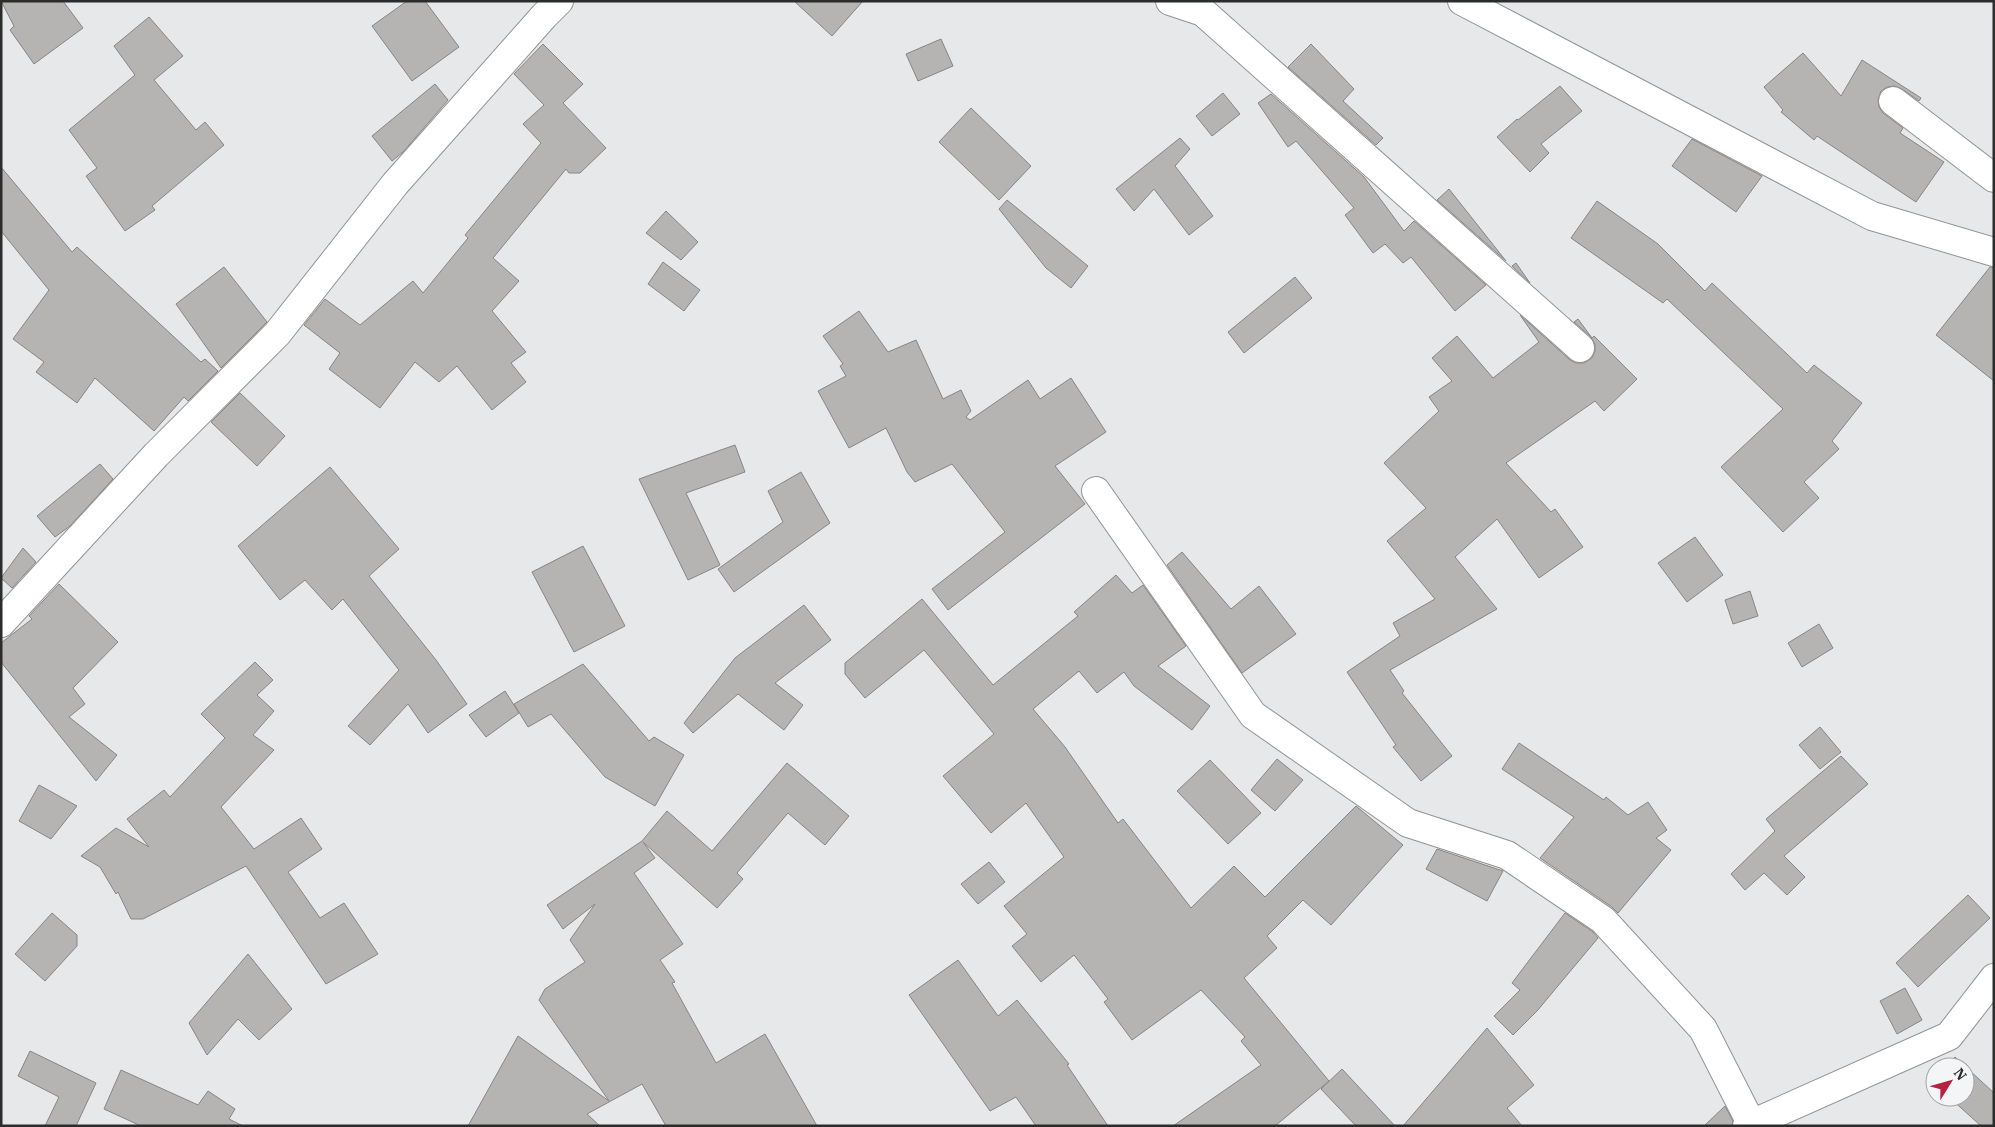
<svg xmlns="http://www.w3.org/2000/svg" width="1995" height="1127" font-family="'IBM Plex Serif',serif">
<rect width="100%" height="100%" fill="#e7e8ea"/>
<g fill="#b6b3b3" stroke="#878585">
<path d="M 1,1 L 63,1 L 83,28 L 34,64 L 10,30 L 14,26 Z"/>
<path d="M 407,1 L 425,1 L 459,47 L 412,81 L 372,26 Z"/>
<path d="M 794,1 L 863,1 L 832,36 Z"/>
<path d="M 149,17 L 183,56 L 154,80 L 196,130 L 205,122 L 224,145 L 152,206 L 155,210 L 125,231 L 86,176 L 97,168 L 69,130 L 135,75 L 114,46 Z"/>
<path d="M 941,39 L 953,66 L 918,81 L 906,54 Z"/>
<path d="M 543,44 L 583,84 L 563,103 L 606,148 L 580,173 L 569,173 L 566,169 L 493,258 L 519,281 L 492,311 L 526,352 L 511,363 L 526,382 L 492,410 L 457,366 L 439,382 L 415,362 L 380,408 L 329,369 L 340,353 L 304,325 L 325,299 L 360,325 L 413,281 L 423,293 L 468,238 L 465,235 L 541,143 L 523,124 L 544,105 L 514,74 Z"/>
<path d="M 1311,44 L 1354,89 L 1343,101 L 1383,138 L 1376,145 L 1288,67 Z"/>
<path d="M 1803,53 L 1841,96 L 1862,60 L 1921,98 L 1919,101 L 1902,89 L 1894,86 L 1887,87 L 1881,91 L 1878,100 L 1879,107 L 1883,113 L 1903,128 L 1900,133 L 1944,162 L 1916,202 L 1817,136 L 1814,140 L 1781,112 L 1783,110 L 1764,87 Z"/>
<path d="M 435,84 L 448,100 L 403,152 L 392,161 L 372,136 Z"/>
<path d="M 1560,86 L 1582,111 L 1541,144 L 1549,153 L 1530,172 L 1497,137 L 1517,119 L 1518,120 Z"/>
<path d="M 1223,93 L 1240,114 L 1212,136 L 1196,116 Z"/>
<path d="M 1271,94 L 1364,177 L 1404,231 L 1414,221 L 1486,285 L 1455,311 L 1411,257 L 1403,263 L 1385,244 L 1373,253 L 1345,215 L 1354,208 L 1296,141 L 1288,147 L 1258,103 Z"/>
<path d="M 971,108 L 1031,166 L 999,200 L 939,142 Z"/>
<path d="M 1180,138 L 1190,149 L 1175,166 L 1213,216 L 1189,235 L 1154,189 L 1134,211 L 1116,189 Z"/>
<path d="M 1692,139 L 1762,176 L 1736,212 L 1672,166 Z"/>
<path d="M 1,167 L 72,252 L 77,247 L 201,362 L 205,359 L 218,371 L 188,401 L 184,397 L 154,431 L 95,378 L 77,403 L 36,372 L 44,362 L 13,339 L 49,290 L 1,231 Z"/>
<path d="M 1449,189 L 1506,261 L 1437,200 Z"/>
<path d="M 1007,200 L 1088,266 L 1071,288 L 1046,268 L 999,209 Z"/>
<path d="M 1597,201 L 1658,244 L 1705,291 L 1712,283 L 1807,373 L 1814,365 L 1862,403 L 1832,441 L 1839,449 L 1804,482 L 1819,498 L 1783,532 L 1721,467 L 1783,409 L 1667,299 L 1663,303 L 1571,238 Z"/>
<path d="M 666,211 L 698,242 L 681,260 L 646,233 Z"/>
<path d="M 663,262 L 700,290 L 684,311 L 648,284 Z"/>
<path d="M 1516,263 L 1530,283 L 1512,266 Z"/>
<path d="M 224,267 L 267,322 L 221,368 L 176,304 Z"/>
<path d="M 1990,267 L 1994,267 L 1994,381 L 1936,335 Z"/>
<path d="M 1295,277 L 1312,298 L 1244,353 L 1228,332 Z"/>
<path d="M 859,311 L 888,352 L 916,340 L 943,399 L 961,390 L 971,411 L 966,417 L 970,420 L 1028,380 L 1040,399 L 1071,378 L 1106,432 L 1055,466 L 1085,504 L 948,610 L 932,589 L 1005,532 L 952,464 L 915,482 L 907,472 L 886,428 L 849,448 L 818,391 L 846,376 L 840,366 L 843,364 L 823,336 Z"/>
<path d="M 1520,315 L 1570,360 L 1576,363 L 1584,363 L 1592,358 L 1595,351 L 1595,344 L 1590,336 L 1574,322 L 1578,319 L 1592,338 L 1594,336 L 1637,379 L 1604,411 L 1595,401 L 1506,463 L 1551,512 L 1555,509 L 1583,547 L 1539,578 L 1497,519 L 1455,557 L 1497,609 L 1390,670 L 1404,691 L 1402,693 L 1452,756 L 1421,781 L 1393,747 L 1396,745 L 1347,672 L 1400,636 L 1393,623 L 1435,599 L 1387,541 L 1426,508 L 1384,463 L 1439,411 L 1429,397 L 1452,381 L 1432,358 L 1457,336 L 1493,378 L 1539,342 Z"/>
<path d="M 240,393 L 285,436 L 257,466 L 211,422 Z"/>
<path d="M 735,445 L 745,472 L 686,493 L 720,565 L 688,580 L 639,479 Z"/>
<path d="M 100,464 L 113,479 L 70,526 L 55,537 L 37,516 Z"/>
<path d="M 330,467 L 399,549 L 369,576 L 436,660 L 467,704 L 428,733 L 408,704 L 370,745 L 348,726 L 399,670 L 343,599 L 332,610 L 305,580 L 280,600 L 238,546 Z"/>
<path d="M 801,472 L 830,523 L 734,592 L 718,569 L 783,522 L 768,491 Z"/>
<path d="M 1695,537 L 1723,575 L 1687,602 L 1658,563 Z"/>
<path d="M 583,546 L 625,626 L 574,652 L 532,572 Z"/>
<path d="M 23,548 L 36,562 L 12,588 L 1,578 Z"/>
<path d="M 1182,552 L 1231,609 L 1259,586 L 1296,634 L 1242,673 L 1167,565 Z"/>
<path d="M 1116,575 L 1132,593 L 1143,585 L 1186,646 L 1158,666 L 1210,706 L 1192,730 L 1134,686 L 1124,672 L 1097,693 L 1079,671 L 1033,709 L 1065,747 L 1118,823 L 1123,819 L 1191,908 L 1234,866 L 1265,897 L 1356,806 L 1403,845 L 1331,925 L 1303,900 L 1267,936 L 1277,948 L 1244,978 L 1329,1081 L 1275,1126 L 1173,1126 L 1261,1065 L 1241,1041 L 1245,1037 L 1201,990 L 1132,1040 L 1104,1002 L 1108,999 L 1074,955 L 1041,982 L 1012,946 L 1027,934 L 1004,906 L 1064,857 L 1026,803 L 991,833 L 943,776 L 994,734 L 924,650 L 865,698 L 845,674 L 845,663 L 922,599 L 993,685 L 1078,616 L 1074,612 Z"/>
<path d="M 59,584 L 118,642 L 73,688 L 85,704 L 69,717 L 117,755 L 96,781 L 1,662 L 1,643 L 32,619 L 29,616 Z"/>
<path d="M 1750,591 L 1758,616 L 1733,624 L 1725,600 Z"/>
<path d="M 804,605 L 831,640 L 775,683 L 803,705 L 784,730 L 738,694 L 693,733 L 684,723 L 735,658 Z"/>
<path d="M 1819,624 L 1833,648 L 1802,667 L 1788,643 Z"/>
<path d="M 255,662 L 273,680 L 257,695 L 274,711 L 253,735 L 274,750 L 221,807 L 254,849 L 301,818 L 322,849 L 288,872 L 320,918 L 344,903 L 378,954 L 326,984 L 246,866 L 143,919 L 131,919 L 118,892 L 116,894 L 100,867 L 81,856 L 116,828 L 149,847 L 127,819 L 164,790 L 170,797 L 225,738 L 201,714 Z"/>
<path d="M 583,664 L 649,741 L 654,737 L 684,755 L 655,806 L 605,777 L 551,714 L 528,727 L 514,704 Z"/>
<path d="M 505,691 L 519,713 L 486,737 L 469,715 Z"/>
<path d="M 1820,727 L 1841,752 L 1820,769 L 1799,745 Z"/>
<path d="M 1519,743 L 1604,800 L 1606,797 L 1628,815 L 1648,802 L 1667,830 L 1656,838 L 1671,850 L 1618,913 L 1612,907 L 1540,858 L 1574,817 L 1502,769 Z"/>
<path d="M 1841,756 L 1868,784 L 1784,856 L 1805,877 L 1787,895 L 1764,873 L 1745,890 L 1731,874 L 1775,831 L 1766,819 Z"/>
<path d="M 1277,759 L 1303,780 L 1275,811 L 1251,790 Z"/>
<path d="M 1210,760 L 1261,813 L 1228,844 L 1177,791 Z"/>
<path d="M 787,763 L 849,816 L 825,845 L 788,813 L 737,873 L 743,879 L 717,908 L 643,842 L 655,858 L 634,873 L 683,944 L 660,960 L 675,982 L 672,983 L 716,1063 L 765,1034 L 817,1126 L 666,1126 L 642,1084 L 587,1114 L 600,1126 L 468,1126 L 518,1036 L 609,1101 L 539,1000 L 545,989 L 585,962 L 570,940 L 595,904 L 563,929 L 547,905 L 642,841 L 667,811 L 712,851 Z"/>
<path d="M 39,785 L 77,806 L 51,839 L 19,821 Z"/>
<path d="M 1437,849 L 1503,871 L 1487,901 L 1426,869 Z"/>
<path d="M 989,862 L 1005,882 L 978,904 L 961,884 Z"/>
<path d="M 1968,895 L 1990,918 L 1918,987 L 1896,963 Z"/>
<path d="M 52,913 L 77,935 L 77,946 L 45,981 L 15,954 Z"/>
<path d="M 1565,913 L 1593,932 L 1598,938 L 1537,1011 L 1513,1035 L 1494,1016 L 1520,990 L 1512,983 Z"/>
<path d="M 248,954 L 292,1009 L 259,1040 L 238,1019 L 207,1055 L 189,1023 Z"/>
<path d="M 958,960 L 998,1016 L 1017,1000 L 1069,1064 L 1067,1065 L 1108,1126 L 1036,1126 L 1016,1097 L 990,1111 L 909,995 Z"/>
<path d="M 1905,988 L 1922,1020 L 1897,1034 L 1880,1001 Z"/>
<path d="M 1487,1028 L 1534,1085 L 1507,1108 L 1522,1126 L 1403,1126 Z"/>
<path d="M 30,1051 L 96,1083 L 76,1126 L 45,1126 L 59,1097 L 18,1076 Z"/>
<path d="M 1955,1057 L 1994,1093 L 1994,1126 L 1981,1126 L 1949,1097 L 1965,1097 L 1965,1067 L 1947,1067 Z"/>
<path d="M 1342,1069 L 1395,1126 L 1356,1126 L 1321,1089 Z"/>
<path d="M 121,1070 L 198,1105 L 208,1091 L 235,1109 L 229,1119 L 243,1126 L 141,1126 L 104,1109 Z"/>
<path d="M 1725,1106 L 1733,1121 L 1732,1126 L 1704,1126 Z"/>
</g>
<g fill="none" stroke-linecap="round" stroke-linejoin="round">
<defs>
<g id="minor">
<path d="M 1170,1 L 1203,12 L 1580,348"/>
<path d="M 1462,1 L 1872,216 L 1994,252"/>
<path d="M 1893,101 L 1994,178"/>
<path d="M 1096,491 L 1253,715 L 1408,823 L 1507,855 L 1603,920 L 1703,1029 L 1751,1123"/>
<path d="M 1,623 L 156,455 L 277,334 L 395,184 L 544,16 L 559,1"/>
<path d="M 1747,1126 L 1949,1036 L 1994,978"/>
</g>
</defs>
<use href="#minor" stroke="#929395" stroke-width="30"/>
<use href="#minor" stroke="#fff" stroke-width="28"/>
</g>
<rect width="1995" height="1127" fill="none" stroke="#2b2c2c" stroke-width="5"/>
<g transform="translate(1950 1082) rotate(53)"><circle r="24" fill="#f4f5f7" stroke="#a4a5a6"/>
<path d="M0-4L9 19L0 12L-9 19Z" fill="#b52341"/>
<text y="-8" font-size="14" font-weight="bold" text-anchor="middle" fill="#2b2c2c">N</text>
</g>
</svg>
